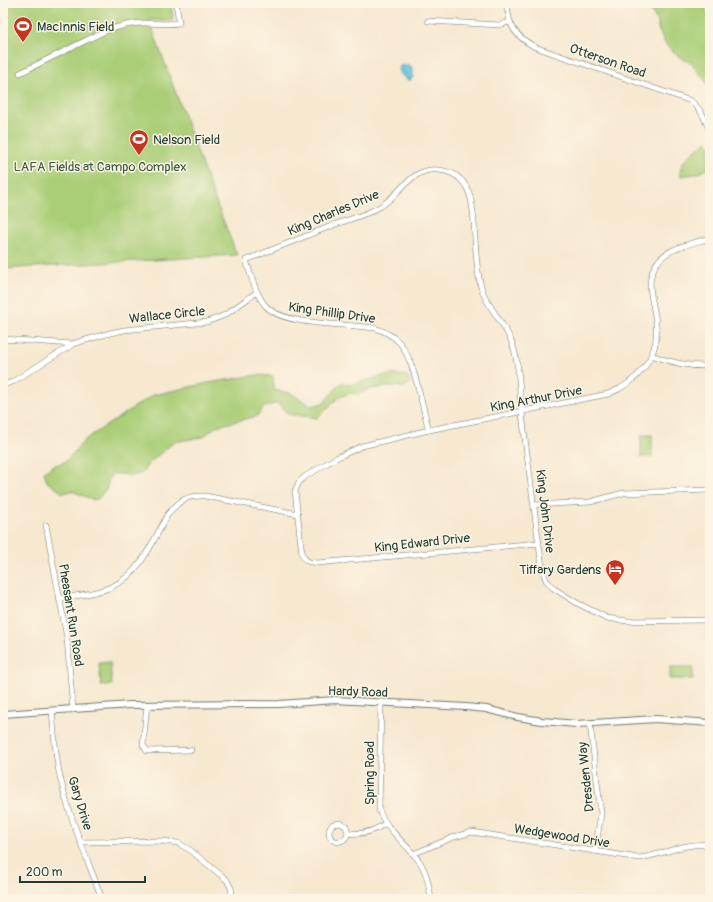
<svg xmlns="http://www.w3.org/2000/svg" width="713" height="902" font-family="Pangolin,sans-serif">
<rect width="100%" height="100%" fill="#fcf5e5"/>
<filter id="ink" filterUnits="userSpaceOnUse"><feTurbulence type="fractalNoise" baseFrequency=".025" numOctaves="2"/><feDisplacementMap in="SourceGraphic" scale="8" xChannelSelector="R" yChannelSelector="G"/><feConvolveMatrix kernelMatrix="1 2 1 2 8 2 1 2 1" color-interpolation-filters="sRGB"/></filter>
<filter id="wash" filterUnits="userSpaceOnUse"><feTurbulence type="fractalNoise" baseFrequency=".012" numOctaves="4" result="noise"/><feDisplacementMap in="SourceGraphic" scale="16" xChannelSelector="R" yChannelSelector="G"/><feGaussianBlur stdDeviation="0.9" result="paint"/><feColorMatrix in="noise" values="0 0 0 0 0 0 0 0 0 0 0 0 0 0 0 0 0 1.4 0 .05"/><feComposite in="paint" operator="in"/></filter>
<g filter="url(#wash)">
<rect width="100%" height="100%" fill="#f7e8d0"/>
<g fill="#aace77" stroke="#648656">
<path d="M 3,3 L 171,3 L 173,20 L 168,21 L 149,20 L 214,197 L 237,255 L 3,269 Z"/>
<path d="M 646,3 L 704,3 L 710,23 L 710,87 L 691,63 L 682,59 L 666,45 L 658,29 L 658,22 Z"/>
<path d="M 707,141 L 710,148 L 710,168 L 696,174 L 681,176 C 676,160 698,150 707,141 Z"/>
<path d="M 257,375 L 273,376 L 274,390 L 290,393 L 312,406 L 323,403 L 342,382 L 349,385 L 386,375 L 407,375 L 410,383 L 404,387 L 392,386 L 370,389 L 358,394 L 350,393 L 338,398 L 317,418 L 288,414 L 277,403 L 264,407 L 257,416 L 217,426 L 203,437 L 174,442 L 149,463 L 142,473 L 132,476 L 122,474 L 111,474 L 106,489 L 98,499 L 93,500 L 72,491 L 63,493 L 47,482 L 44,472 L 53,466 L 66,461 L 86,439 L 153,395 L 208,383 Z"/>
<rect x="641" y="435" width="11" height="22"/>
<path d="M 110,662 L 112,685 L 101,686 L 99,663 Z"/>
<rect x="670" y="667" width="23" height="12"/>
</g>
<path fill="#5fc3dd" stroke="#3f8088" d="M 404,64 L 411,66 C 413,72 416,77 409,81 C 404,77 397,73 400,66 Z"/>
</g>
<g filter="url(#ink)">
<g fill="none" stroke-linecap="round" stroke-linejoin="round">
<defs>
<g id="minor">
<path d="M 507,3 C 508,26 515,36 535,47 L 691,101 C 702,110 705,119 710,132"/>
<path d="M 428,21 L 500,25 L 509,22"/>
<path d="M 20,73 L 103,32 C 116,27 130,23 144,23 C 156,23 167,25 179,23 L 176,3"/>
<path d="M 3,339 L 72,344 L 110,333 L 124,330 L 207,322 L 225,315 L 257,292"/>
<path d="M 651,355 C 671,362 689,367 710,366"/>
<path d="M 3,385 L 12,382 L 72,345"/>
<path d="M 429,430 C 422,407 414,358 399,342 C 392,335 384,331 375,328 C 347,323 283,327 265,305 C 255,293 251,275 246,260 C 277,248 308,235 339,223 C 353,218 369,214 381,206 C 401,194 411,167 439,170 C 476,174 473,212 475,239 C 476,255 477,272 481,287 C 487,308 505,323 512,343 C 520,365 519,391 522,413 C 528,465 535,516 542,567 L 546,580 L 553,588 L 577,603 L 607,618 L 627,621 L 710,620"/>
<path d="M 534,505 L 590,502 L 623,493 L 710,490"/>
<path d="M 46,525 L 67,638 L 73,710"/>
<path d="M 539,543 L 317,563 C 309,562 305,562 302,554 L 295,491 L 299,482 L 306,476 L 336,458 L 362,446 L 429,430 L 608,394 C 637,383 660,357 656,324 C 655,310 650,297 650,284 C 652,250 683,246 710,238"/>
<path d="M 59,599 C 76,595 98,594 113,586 C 141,573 154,539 168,514 C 180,500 187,495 205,496 L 298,514"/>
<path d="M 381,702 L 379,810 C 387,831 407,844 419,861 C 427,872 429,886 431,899"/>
<path d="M 147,705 L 143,745 L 147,751 L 191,750"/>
<path d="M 52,711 C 54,731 55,752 59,772 C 68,815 87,858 102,899"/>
<path d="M 590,724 L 601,814 L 595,851"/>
<path d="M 348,833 L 346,826 L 340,823 L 333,824 C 320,837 342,851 348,833 C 362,835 375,831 386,823"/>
<path d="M 81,842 L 163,841 L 178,843 L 190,850 L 227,880 L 231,888 L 233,899"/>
<path d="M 413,854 L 454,837 L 472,832 L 639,858 C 663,855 685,842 710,845"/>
</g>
<path id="tertiary" d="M 3,714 L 130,705 L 279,704 L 335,700 L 466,707 L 486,709 L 518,717 L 542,721 L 577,724 L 656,719 L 710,723"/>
</defs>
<use href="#minor" stroke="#6b796b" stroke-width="6"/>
<use href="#tertiary" stroke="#6b796b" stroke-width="8"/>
<use href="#minor" stroke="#fff" stroke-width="5"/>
<use href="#tertiary" stroke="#fff" stroke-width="6"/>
</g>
</g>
<defs>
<symbol id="stadium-pin" viewBox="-11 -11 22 30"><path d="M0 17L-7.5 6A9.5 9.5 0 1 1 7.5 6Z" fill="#c8321e" stroke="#fcf5e5"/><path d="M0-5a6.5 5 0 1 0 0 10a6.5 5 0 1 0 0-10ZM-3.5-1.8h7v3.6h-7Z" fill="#fff"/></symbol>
<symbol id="hotel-pin" viewBox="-11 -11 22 30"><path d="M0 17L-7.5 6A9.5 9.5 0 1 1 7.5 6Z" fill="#c8321e" stroke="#fcf5e5"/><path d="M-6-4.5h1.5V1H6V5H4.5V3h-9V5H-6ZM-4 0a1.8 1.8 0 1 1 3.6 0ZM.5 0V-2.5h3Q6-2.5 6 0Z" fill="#fff"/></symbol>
</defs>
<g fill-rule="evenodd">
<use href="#stadium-pin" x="12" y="15" width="22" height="30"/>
<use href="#stadium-pin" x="128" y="128" width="22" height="30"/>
<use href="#hotel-pin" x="604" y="558" width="22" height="30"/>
</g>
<g text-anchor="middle" stroke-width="3" stroke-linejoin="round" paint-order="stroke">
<g font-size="13" fill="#1f3d34" stroke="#fcf5e5" text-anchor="start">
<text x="37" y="31">MacInnis Field</text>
<text x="153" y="144">Nelson Field</text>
<text x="601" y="574" text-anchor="end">Tiffary Gardens</text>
</g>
<g font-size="13" fill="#1f3d34" stroke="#fcf5e5">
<text transform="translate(608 60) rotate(19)" y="5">Otterson Road</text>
<text transform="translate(333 212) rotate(-23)" y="5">King Charles Drive</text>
<text transform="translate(332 312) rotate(8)" y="5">King Phillip Drive</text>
<text transform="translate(167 314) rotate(-6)" y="5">Wallace Circle</text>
<text transform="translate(536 398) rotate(-11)" y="5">King Arthur Drive</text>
<text transform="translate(546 511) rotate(83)" y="5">King John Drive</text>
<text transform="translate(422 542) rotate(-6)" y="5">King Edward Drive</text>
<text transform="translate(72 615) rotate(81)" y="5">Pheasant Run Road</text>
<text transform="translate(358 691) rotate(2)" y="5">Hardy Road</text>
<text transform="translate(369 773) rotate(-90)" y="5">Spring Road</text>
<text transform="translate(585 777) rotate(-96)" y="5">Dresden Way</text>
<text transform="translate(81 803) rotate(73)" y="5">Gary Drive</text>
<text transform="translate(562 835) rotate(9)" y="5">Wedgewood Drive</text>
</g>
<g font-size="13" fill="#3b5a41" stroke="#fcf5e5">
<text x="100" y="171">LAFA Fields at Campo Complex</text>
</g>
</g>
<rect width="713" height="902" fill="none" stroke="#fcf5e5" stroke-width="16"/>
<path d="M20 876v6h125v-6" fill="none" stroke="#1f3d34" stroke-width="2"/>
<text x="26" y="876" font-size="12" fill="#1f3d34" stroke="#fcf5e5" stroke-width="3" paint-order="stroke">200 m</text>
</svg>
